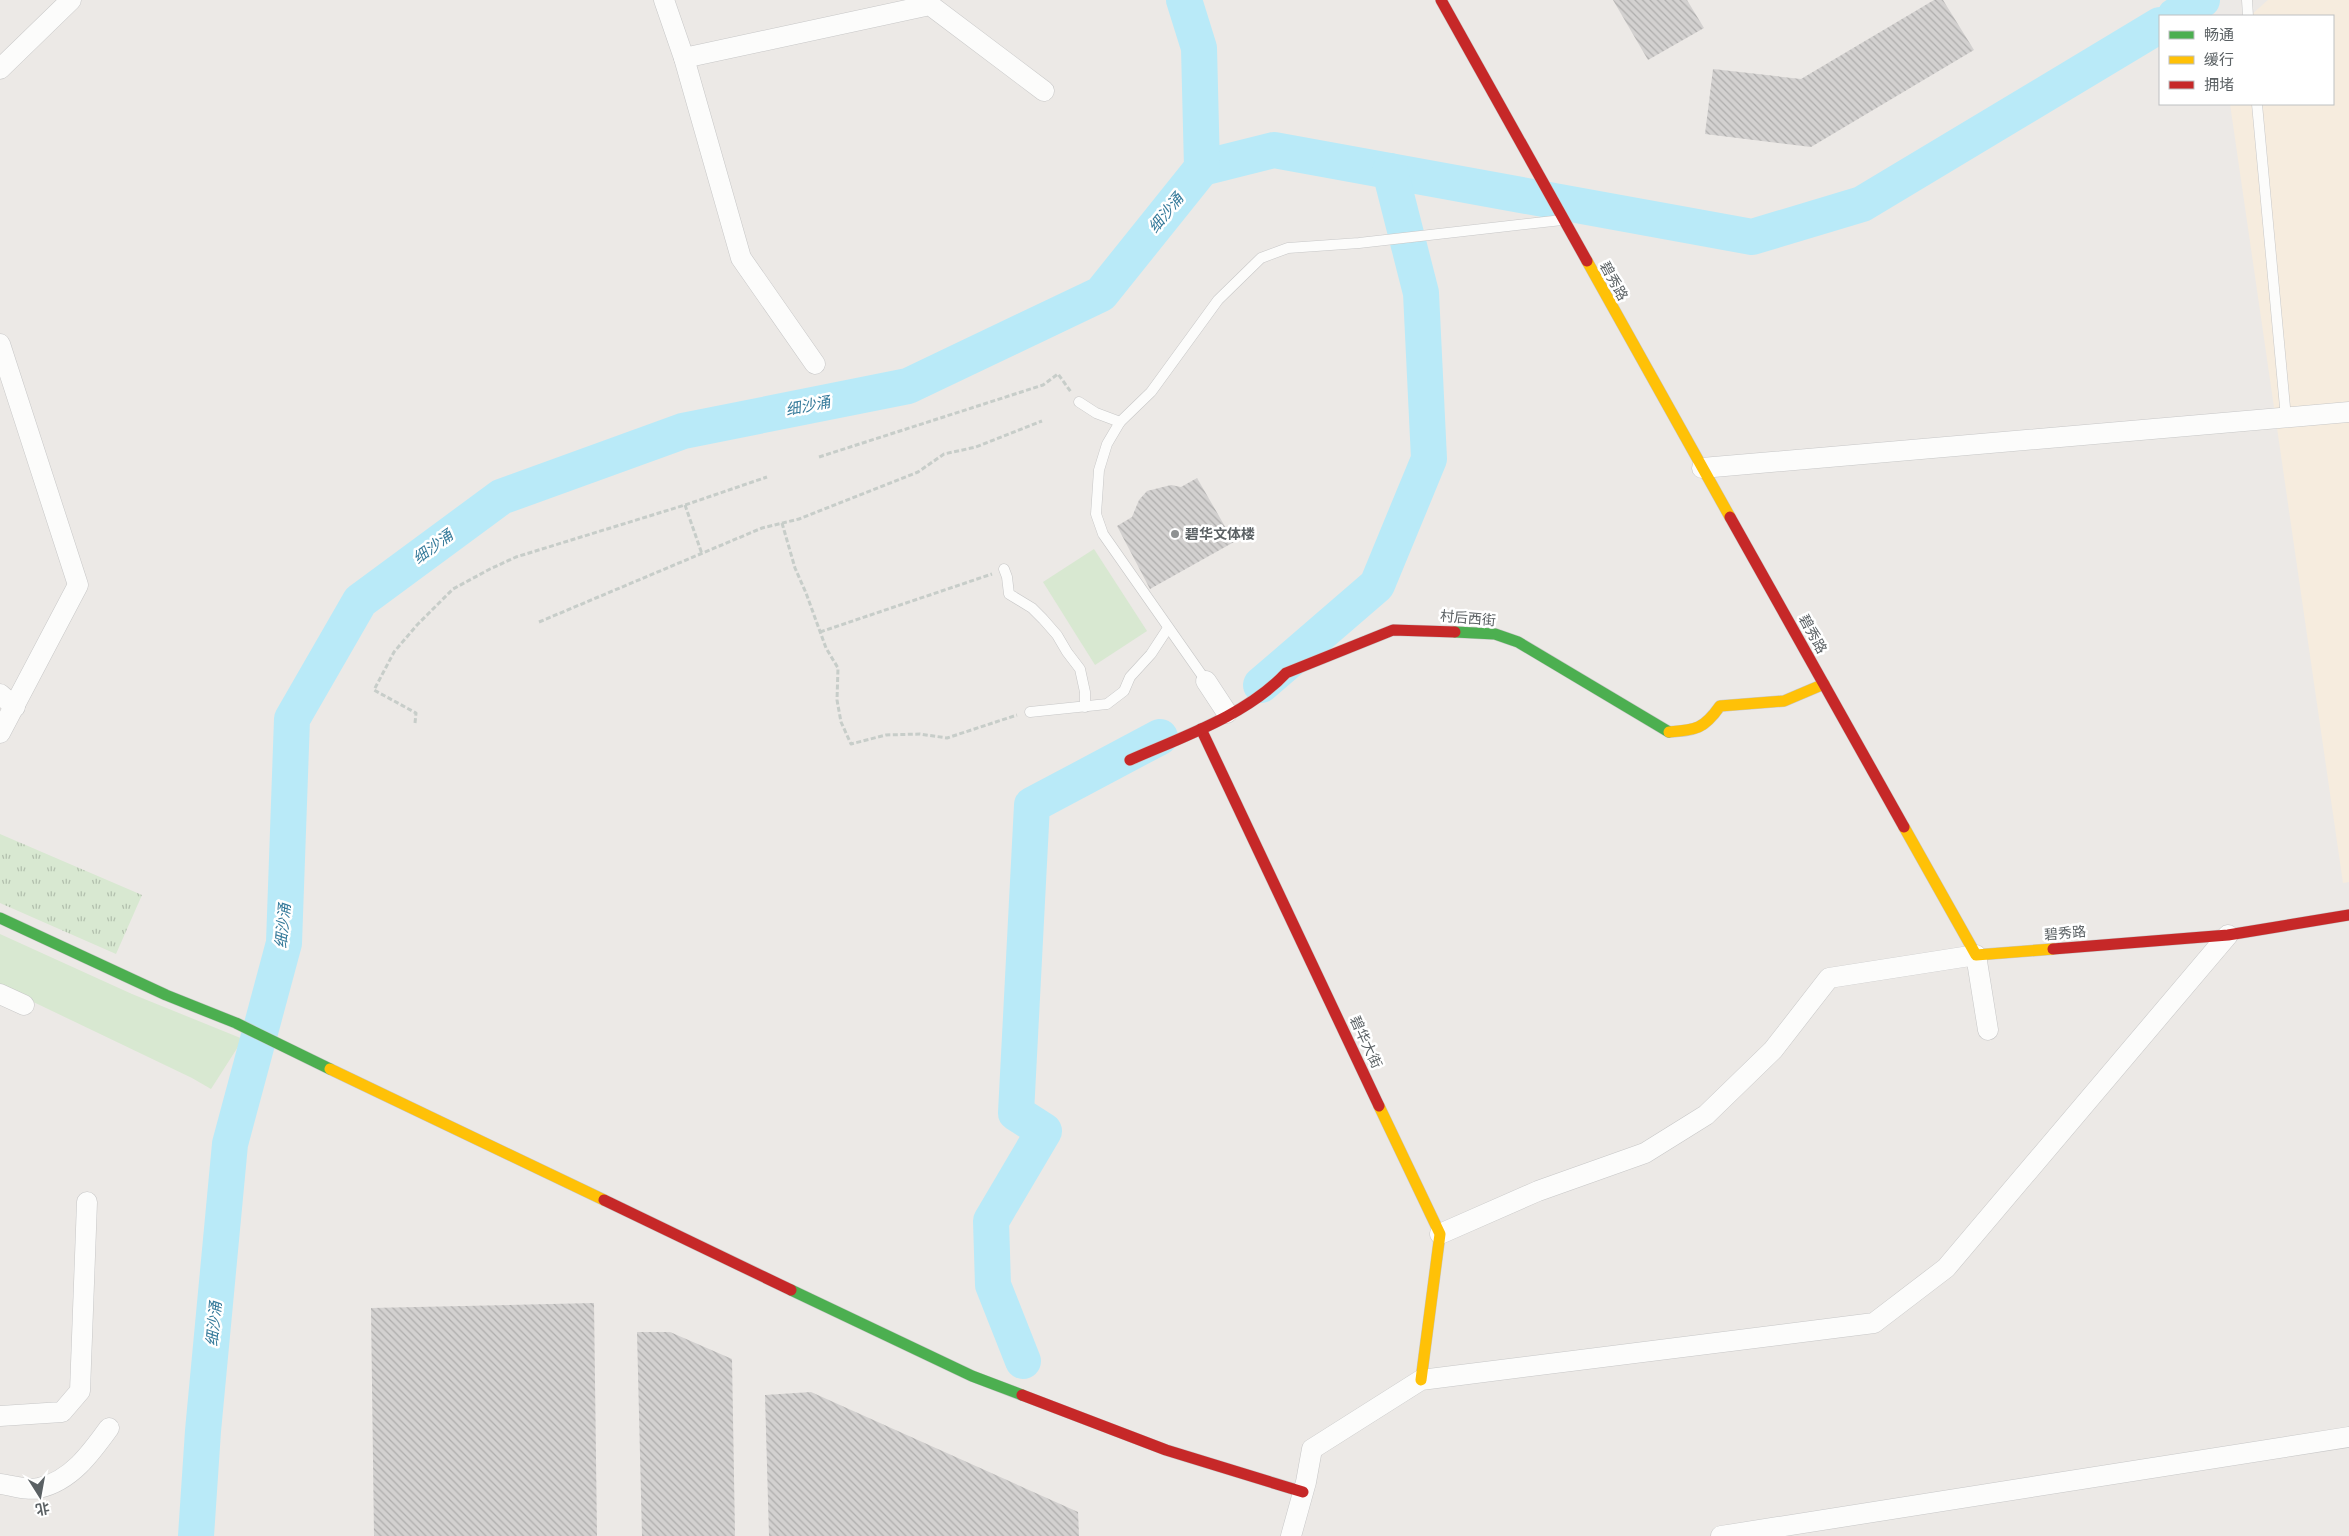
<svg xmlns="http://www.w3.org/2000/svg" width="2349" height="1536" font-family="'Roboto Condensed','Noto Sans SC',sans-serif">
<defs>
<pattern id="park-tufts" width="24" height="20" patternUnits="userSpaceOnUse" patternTransform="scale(1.25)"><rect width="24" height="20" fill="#d8e8d1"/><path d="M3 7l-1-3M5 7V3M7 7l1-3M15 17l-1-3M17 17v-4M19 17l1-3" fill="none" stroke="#b2bfad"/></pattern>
<pattern id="building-back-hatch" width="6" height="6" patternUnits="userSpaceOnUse" patternTransform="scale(1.25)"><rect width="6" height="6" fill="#d3d1d0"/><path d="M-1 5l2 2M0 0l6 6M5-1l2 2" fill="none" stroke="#aeadac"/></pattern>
</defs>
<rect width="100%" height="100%" fill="#ece9e6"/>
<path fill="#f6ecde" d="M 2268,0 L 2349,0 L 2349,882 L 2343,883 L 2230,104 L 2333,104 L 2333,16 L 2250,16 Z"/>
<g fill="#d8e8d1">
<path d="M 1094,549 L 1147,631 L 1095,665 L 1043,582 Z"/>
<path d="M 0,934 L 132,994 L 243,1039 L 211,1089 L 192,1078 L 0,986 Z"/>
</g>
<path fill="url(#park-tufts)" d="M 0,834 L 142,895 L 116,954 L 0,903 Z"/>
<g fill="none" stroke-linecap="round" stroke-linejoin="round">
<g stroke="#b9eaf8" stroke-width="36">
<path d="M 2175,16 L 2202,0"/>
<path d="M 1202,168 L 1274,150 L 1752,237 L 1862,204 L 2160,25"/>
<path d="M 1261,685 L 1377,585 L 1429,459 L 1421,293 L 1390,171"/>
<path d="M 1023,1361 L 993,1285 L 991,1221 L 1044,1131 L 1016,1113 L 1032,805 L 1160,737"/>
<path d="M 196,1536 L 203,1431 L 230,1144 L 284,943 L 292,719 L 360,601 L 501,497 L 683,431 L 908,386 L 1101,294 L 1202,168 L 1199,48 L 1184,0"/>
</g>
</g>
<g fill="url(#building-back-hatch)">
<path d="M 1613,0 L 1687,0 L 1704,28 L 1648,60 Z"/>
<path d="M 1934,0 L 1943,0 L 1974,50 L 1811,147 L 1705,134 L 1713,69 L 1801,79 Z"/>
<path d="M 1197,478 L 1234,542 L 1150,589 L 1117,526 L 1132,517 L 1139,500 L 1147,491 L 1171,485 L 1181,487 Z"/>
<path d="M 594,1303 L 597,1536 L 374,1536 L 371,1308 Z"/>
<path d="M 637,1332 L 670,1332 L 732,1359 L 735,1536 L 642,1536 Z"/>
<path d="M 811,1392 L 1078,1512 L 1079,1536 L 769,1536 L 765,1395 Z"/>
</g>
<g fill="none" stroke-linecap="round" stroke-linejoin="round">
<defs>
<g id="lane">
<path d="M 2247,0 L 2248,16"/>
<path d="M 2257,104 L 2286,418"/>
<path d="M 1079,402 L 1096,413 L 1120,422"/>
<path d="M 1004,569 L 1007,577 L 1009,594 L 1032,608 L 1043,619 L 1057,635 L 1067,652 L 1080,669 L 1085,692 L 1085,707"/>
<path d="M 1206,681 L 1103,534 L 1096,514 L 1099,470 L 1107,444 L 1120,422 L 1151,392 L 1218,300 L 1261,258 L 1288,248 L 1359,243 L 1562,220"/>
<path d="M 1030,712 L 1107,704 L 1124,691 L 1130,677 L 1151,654 L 1168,628"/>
</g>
<g id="street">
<path d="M 664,0 L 684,58 L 741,258 L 815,364"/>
<path d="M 684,58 L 930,5 L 1044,91"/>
<path d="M 0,69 L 71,0"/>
<path d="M 0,344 L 78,585 L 0,733"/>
<path d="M 1702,468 L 2349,412"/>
<path d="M 1206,681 L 1227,713"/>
<path d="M 0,694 L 15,707"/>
<path d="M 0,994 L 24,1005"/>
<path d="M 1440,1234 L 1538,1191 L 1645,1153 L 1706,1115 L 1773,1050 L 1829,978 L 1976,955 L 1988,1030"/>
<path d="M 0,1416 L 62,1412 L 80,1391 L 87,1202"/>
<path d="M 0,1484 C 11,1485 28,1491 39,1488 C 71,1481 91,1453 109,1428"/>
<path d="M 1291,1536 L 1306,1482 L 1312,1449 L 1421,1380 L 1874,1323 L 1946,1268 L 2228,935"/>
<path d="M 1721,1536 L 2349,1437"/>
</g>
<g id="fast">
<path d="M 1455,632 L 1495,634 L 1518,642 L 1669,732"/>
<path d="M 0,918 L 166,995 L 236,1023 L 330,1069"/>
<path d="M 791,1290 L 972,1376 L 1022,1395"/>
</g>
<g id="slow">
<path d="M 1587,261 L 1730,517"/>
<path d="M 1669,732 C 1696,730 1704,729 1720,706 L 1784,701 L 1824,684"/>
<path d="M 1904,827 L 1976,955 L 2053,949"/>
<path d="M 330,1069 L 604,1200"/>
<path d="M 1379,1106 L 1440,1234 L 1421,1380"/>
</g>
<g id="jam">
<path d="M 1441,0 L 1587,261"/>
<path d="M 1730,517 L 1904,827"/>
<path d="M 1201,729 L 1379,1106"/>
<path d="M 1130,760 C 1182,737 1247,715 1286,673 L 1393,630 L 1455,632"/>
<path d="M 2053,949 L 2228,935 L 2349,915"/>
<path d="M 604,1200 L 791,1290"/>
<path d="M 1022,1395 L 1166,1450 L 1303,1492"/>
</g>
</defs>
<use href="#lane" stroke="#c7c7c7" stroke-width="11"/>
<use href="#street" stroke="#c7c7c7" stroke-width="21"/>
<use href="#fast" stroke="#c7c7c7" stroke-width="12"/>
<use href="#slow" stroke="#c7c7c7" stroke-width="12"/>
<use href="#jam" stroke="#c7c7c7" stroke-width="12"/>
<g stroke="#c7cdc9" stroke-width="3" stroke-dasharray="5 2.5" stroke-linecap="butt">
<path d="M 819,457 L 1043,385 L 1058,374 L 1071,392"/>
<path d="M 685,505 L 702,554"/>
<path d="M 782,523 L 795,568 L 806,593 L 826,648 L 838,668 L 837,700 L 841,722 L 851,744 L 886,735 L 920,734 L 947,738 L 1017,715"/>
<path d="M 539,622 L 762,528 L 799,519 L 918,472 L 944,454 L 976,447 L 1042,421"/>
<path d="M 820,632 L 992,574"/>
<path d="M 415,723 L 416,713 L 374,690 L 394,652 L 417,625 L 453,589 L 490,569 L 516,557 L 685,505 L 767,477"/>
</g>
<use href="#lane" stroke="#fcfcfb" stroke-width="10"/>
<use href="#street" stroke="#fcfcfb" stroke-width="20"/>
<use href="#fast" stroke="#4caf50" stroke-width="11"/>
<use href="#slow" stroke="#ffc107" stroke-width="11"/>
<use href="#jam" stroke="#c62828" stroke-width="11"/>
</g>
<circle fill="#8e9192" stroke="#fff" stroke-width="2" cx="1175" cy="534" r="5"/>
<g text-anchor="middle" stroke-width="5" stroke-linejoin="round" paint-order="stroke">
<g font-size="14" fill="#5b6164" stroke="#fff">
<text transform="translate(1614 281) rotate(61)" y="5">碧秀路</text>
<text transform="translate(1468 618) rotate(5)" y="5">村后西街</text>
<text transform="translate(1813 634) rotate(61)" y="5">碧秀路</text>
<text transform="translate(2065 933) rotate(-5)" y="5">碧秀路</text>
<text transform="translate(1366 1042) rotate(65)" y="5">碧华大街</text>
</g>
<g font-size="14" font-weight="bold" fill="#5b6164" stroke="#fff" text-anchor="start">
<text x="1185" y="539">碧华文体楼</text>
</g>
<g font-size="15" font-style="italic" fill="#357a9a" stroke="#fff">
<text transform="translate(1166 213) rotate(-51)" y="5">细沙涌</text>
<text transform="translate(808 406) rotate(-11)" y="5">细沙涌</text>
<text transform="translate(433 547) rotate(-37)" y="5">细沙涌</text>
<text transform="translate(283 926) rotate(-85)" y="5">细沙涌</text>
<text transform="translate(214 1324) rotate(-85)" y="5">细沙涌</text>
</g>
</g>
<rect x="2159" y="15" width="175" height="90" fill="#ffffff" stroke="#bdc0c1"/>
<rect x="2169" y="31" width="25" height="8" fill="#4caf50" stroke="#bdc0c1"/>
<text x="2204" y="40" font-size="15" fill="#5b6164">畅通</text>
<rect x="2169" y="56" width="25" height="8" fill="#ffc107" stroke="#bdc0c1"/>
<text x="2204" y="65" font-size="15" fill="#5b6164">缓行</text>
<rect x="2169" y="81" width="25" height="8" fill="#c62828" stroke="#bdc0c1"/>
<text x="2204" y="90" font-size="15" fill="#5b6164">拥堵</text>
<g transform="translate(40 1496) rotate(169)" stroke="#ffffff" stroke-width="4" paint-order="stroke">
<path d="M0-4L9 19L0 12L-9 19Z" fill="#5b6164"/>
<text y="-8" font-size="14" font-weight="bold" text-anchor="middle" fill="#5b6164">北</text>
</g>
</svg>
